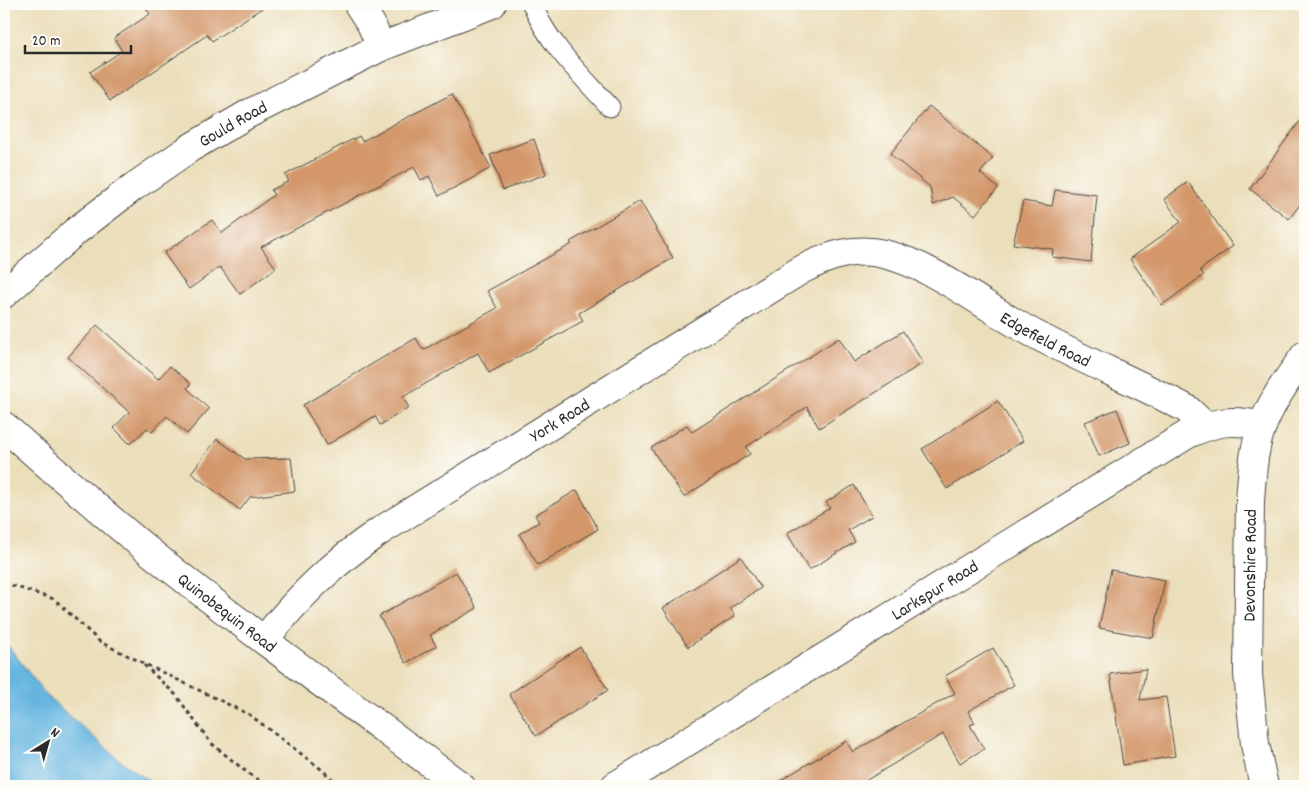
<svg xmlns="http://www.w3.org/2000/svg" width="1309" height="790" font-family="Dekko,sans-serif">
<rect width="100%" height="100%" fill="#fdfcf7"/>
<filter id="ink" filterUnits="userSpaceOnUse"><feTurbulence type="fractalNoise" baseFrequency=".02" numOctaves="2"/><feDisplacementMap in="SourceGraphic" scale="10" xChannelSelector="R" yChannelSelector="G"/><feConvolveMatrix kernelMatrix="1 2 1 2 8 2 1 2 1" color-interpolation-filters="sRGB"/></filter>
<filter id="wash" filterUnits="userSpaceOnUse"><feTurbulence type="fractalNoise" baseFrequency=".0096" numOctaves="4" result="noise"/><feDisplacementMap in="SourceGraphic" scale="20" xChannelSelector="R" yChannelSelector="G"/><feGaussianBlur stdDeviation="1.12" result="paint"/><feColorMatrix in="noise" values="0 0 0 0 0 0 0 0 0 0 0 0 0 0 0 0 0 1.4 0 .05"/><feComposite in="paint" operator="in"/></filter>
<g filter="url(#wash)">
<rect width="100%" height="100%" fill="#ebdeba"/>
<path fill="#65b5e0" stroke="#487086" d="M 4,642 L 9,647 L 46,695 L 122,762 L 157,786 L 4,786 Z"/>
<g id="blocks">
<g fill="#d3976b">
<path d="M 143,4 L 268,4 L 212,41 L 207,35 L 110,101 L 90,72 L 122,51 L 114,38 L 150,14 Z"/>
<path d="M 452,94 L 491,168 L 439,196 L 429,176 L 421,180 L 414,167 L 261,247 L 276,268 L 240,294 L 220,267 L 189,289 L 164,253 L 212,220 L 222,233 L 274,195 L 271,190 L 289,181 L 285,175 L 359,136 L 362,141 Z"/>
<path d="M 929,106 L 993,158 L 980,173 L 998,188 L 975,215 L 953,197 L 933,205 L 930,187 L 890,154 Z"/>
<path d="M 1305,114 L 1305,198 L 1289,219 L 1250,189 Z"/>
<path d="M 534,139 L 546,174 L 503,190 L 490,155 Z"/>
<path d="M 1188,182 L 1233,246 L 1200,270 L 1204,275 L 1162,305 L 1130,259 L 1181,222 L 1164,199 Z"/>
<path d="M 1055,190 L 1097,195 L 1091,262 L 1052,257 L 1053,249 L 1013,244 L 1023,201 L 1052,206 Z"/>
<path d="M 640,201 L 673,258 L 579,313 L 583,321 L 489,373 L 478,353 L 403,397 L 409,408 L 380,425 L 375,416 L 327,445 L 303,405 L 416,338 L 423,350 L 497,308 L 487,291 L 572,244 L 570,242 Z"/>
<path d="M 97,325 L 158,379 L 170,366 L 191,384 L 187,388 L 209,409 L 187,434 L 167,416 L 152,432 L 147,428 L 130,444 L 114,428 L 129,412 L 68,357 Z"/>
<path d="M 903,331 L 923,363 L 819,428 L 807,407 L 746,447 L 750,454 L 684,497 L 651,448 L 687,425 L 692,432 L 839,338 L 854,362 Z"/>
<path d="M 998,401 L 1023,441 L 947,489 L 922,449 Z"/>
<path d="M 1117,409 L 1130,443 L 1099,456 L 1085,422 Z"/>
<path d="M 217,439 L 245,459 L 291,458 L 295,491 L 250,497 L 240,510 L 191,473 Z"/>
<path d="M 854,485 L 872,516 L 848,530 L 855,542 L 809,570 L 787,533 L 830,508 L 826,502 Z"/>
<path d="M 577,490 L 598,529 L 538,565 L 519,534 L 539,522 L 535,515 Z"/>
<path d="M 741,557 L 761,588 L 730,608 L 735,616 L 688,647 L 663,608 Z"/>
<path d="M 1111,570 L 1165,580 L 1153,638 L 1099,628 Z"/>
<path d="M 456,572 L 477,608 L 430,635 L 436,646 L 406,663 L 379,616 Z"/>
<path d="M 580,647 L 608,690 L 536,736 L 509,694 Z"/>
<path d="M 993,648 L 1014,685 L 968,711 L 975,723 L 970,725 L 984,749 L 960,763 L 943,734 L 857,786 L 771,786 L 846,741 L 853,752 L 955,693 L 945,676 Z"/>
<path d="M 1146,669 L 1140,700 L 1166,697 L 1175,756 L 1123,765 L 1110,674 Z"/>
</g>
</g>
</g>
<g filter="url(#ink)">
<use href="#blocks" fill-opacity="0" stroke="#484640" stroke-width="1"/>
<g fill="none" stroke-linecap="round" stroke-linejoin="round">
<defs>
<path id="service" d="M 532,4 C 548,44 582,76 610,107"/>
<g id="minor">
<path d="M 358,4 L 371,24 L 381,47"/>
<path id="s1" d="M 4,294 L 76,231 L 132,188 L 190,148 L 248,114 L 381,47 L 492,4"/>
<path id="s2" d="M 264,640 C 300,595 333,563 380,531 L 801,270 C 828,256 853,247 884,254 C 934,266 982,305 1027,330 C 1079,359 1135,381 1187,409 L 1205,426"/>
<path id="s3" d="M 615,786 L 1188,434 C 1215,422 1232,418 1262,426"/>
<path id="s4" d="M 1264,786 L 1255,744 L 1248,674 L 1250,500 C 1252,475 1253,448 1263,424 C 1273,399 1289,377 1305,355"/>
</g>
<g id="secondary">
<path id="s5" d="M 4,426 C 52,469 100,511 150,552 C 251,633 357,709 461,786"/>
</g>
</defs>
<use href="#service" stroke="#484640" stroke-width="21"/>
<use href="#minor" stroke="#484640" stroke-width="30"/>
<use href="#secondary" stroke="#484640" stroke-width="30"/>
<g stroke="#484640" stroke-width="3" stroke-dasharray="4 4" stroke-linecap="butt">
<path d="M 4,583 L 54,599 L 100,642 L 250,715 L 321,769 L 340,786"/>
<path d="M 144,665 L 175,694 L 211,743 L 249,774 L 269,786"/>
</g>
<use href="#service" stroke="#fff" stroke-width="19"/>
<use href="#minor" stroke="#fff" stroke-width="28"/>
<use href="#secondary" stroke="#fff" stroke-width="28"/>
</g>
</g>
<g text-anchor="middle" stroke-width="5" stroke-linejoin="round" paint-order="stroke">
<g font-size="18" fill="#2b2b2b" stroke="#fdfcf7">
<text dy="6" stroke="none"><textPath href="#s1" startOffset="286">Gould Road</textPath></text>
<text dy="6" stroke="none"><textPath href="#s2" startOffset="925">Edgefield Road</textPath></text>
<text dy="6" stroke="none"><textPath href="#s2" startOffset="371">York Road</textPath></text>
<text dy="6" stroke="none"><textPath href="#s4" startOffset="222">Devonshire Road</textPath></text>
<text dy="6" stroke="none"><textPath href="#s3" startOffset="375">Larkspur Road</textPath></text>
<text dy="6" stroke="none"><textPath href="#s5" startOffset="291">Quinobequin Road</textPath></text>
</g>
</g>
<rect width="1309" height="790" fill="none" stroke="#fdfcf7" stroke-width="20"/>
<g transform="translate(48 742) rotate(37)" stroke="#fdfcf7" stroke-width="4" paint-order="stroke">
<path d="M0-4L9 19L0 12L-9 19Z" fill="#2b2b2b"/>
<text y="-8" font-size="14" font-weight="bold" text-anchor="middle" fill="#2b2b2b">N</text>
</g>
<path d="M25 45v8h106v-8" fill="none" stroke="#2b2b2b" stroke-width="2.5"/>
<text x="32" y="45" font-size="15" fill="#2b2b2b" stroke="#fdfcf7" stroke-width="4" paint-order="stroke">20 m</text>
</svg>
